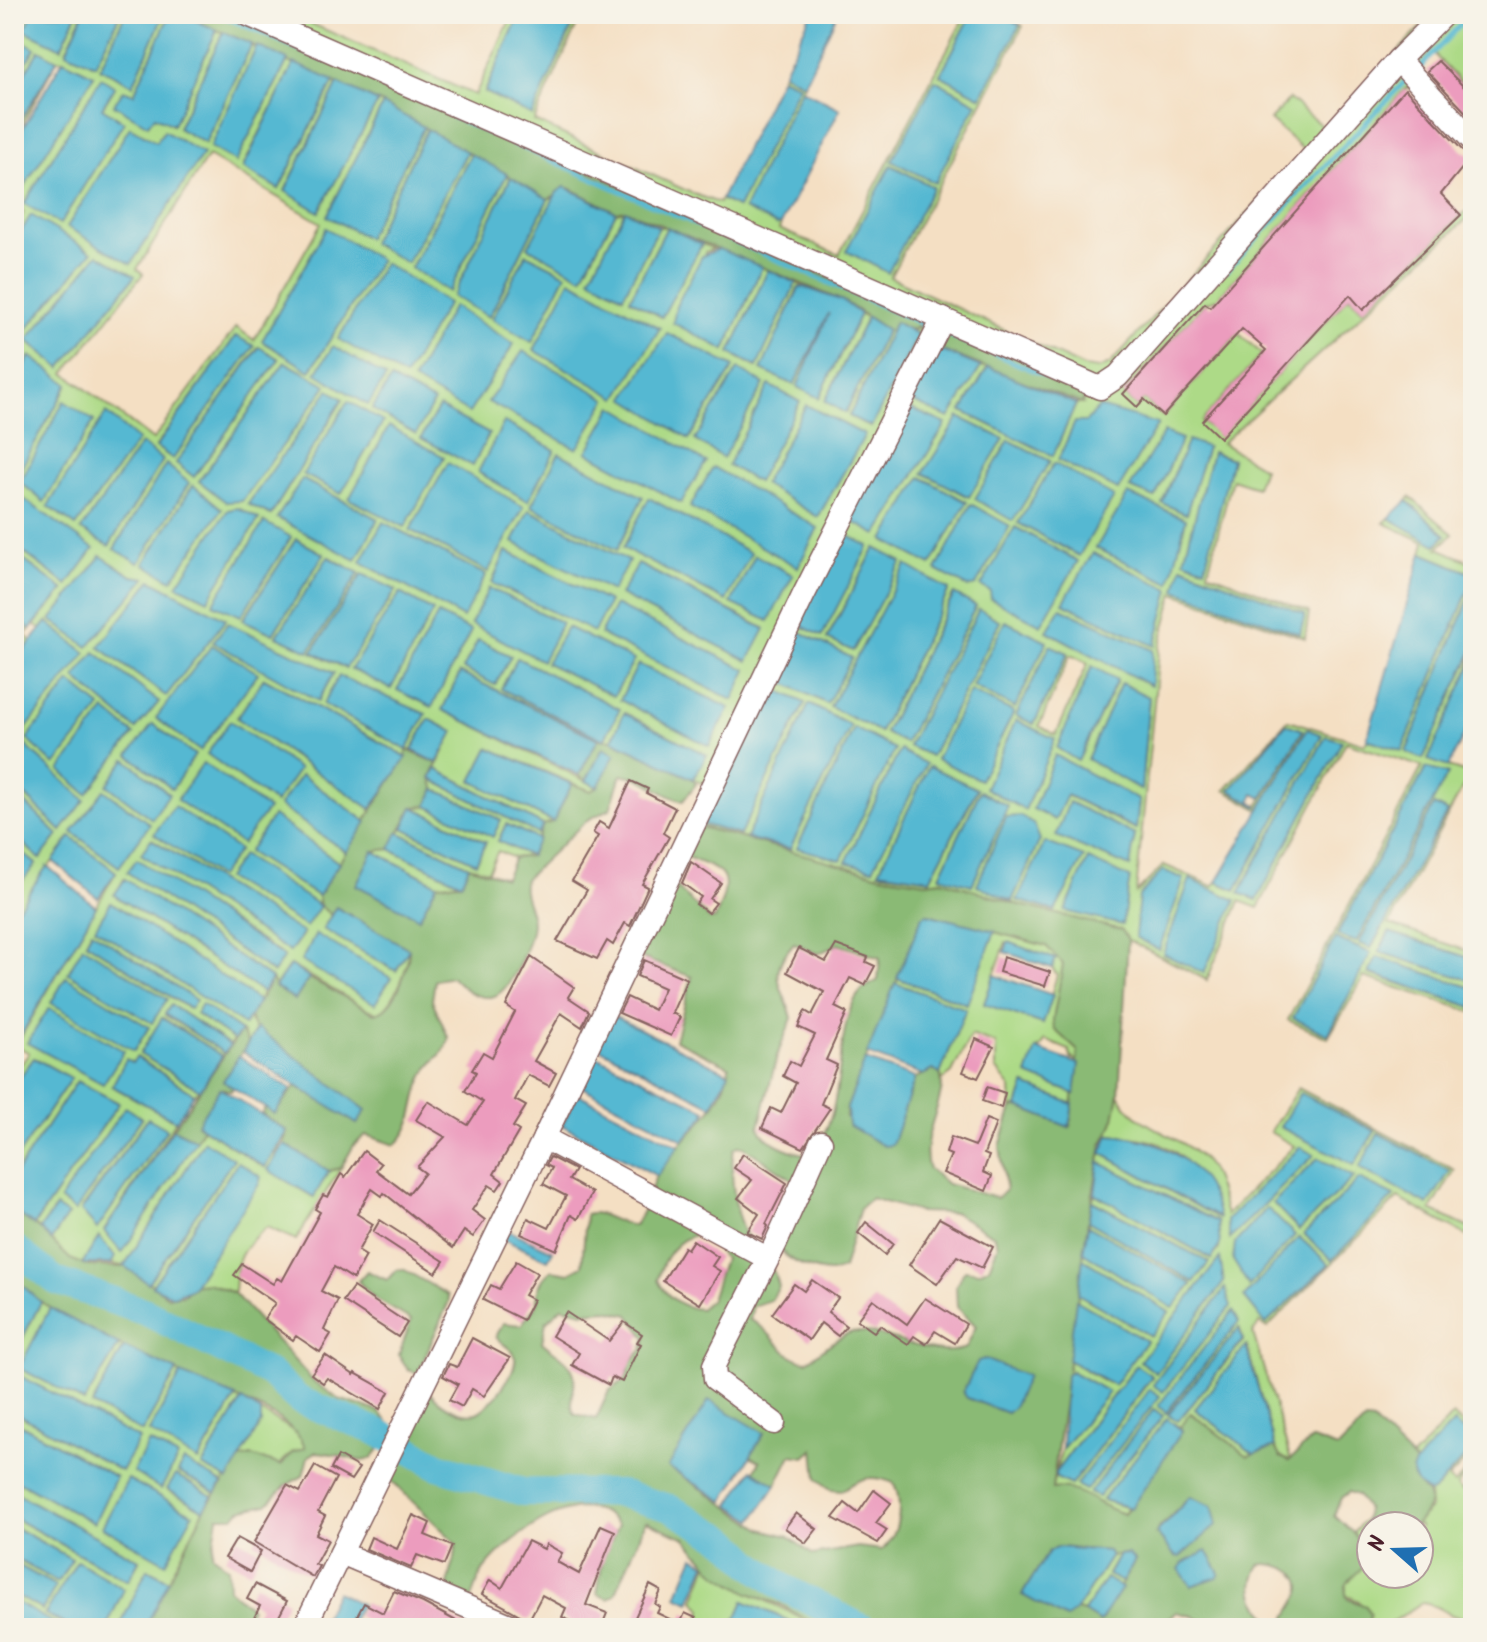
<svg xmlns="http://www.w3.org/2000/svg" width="1487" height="1642" font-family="Kalam,sans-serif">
<rect width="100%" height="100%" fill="#f7f3e8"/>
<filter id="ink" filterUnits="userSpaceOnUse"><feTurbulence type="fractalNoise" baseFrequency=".0125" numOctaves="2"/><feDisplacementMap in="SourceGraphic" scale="16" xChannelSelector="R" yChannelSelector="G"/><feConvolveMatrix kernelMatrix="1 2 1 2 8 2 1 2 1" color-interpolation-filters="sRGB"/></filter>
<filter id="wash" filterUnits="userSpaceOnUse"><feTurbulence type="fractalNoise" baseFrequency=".006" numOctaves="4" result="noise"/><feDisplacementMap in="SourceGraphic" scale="32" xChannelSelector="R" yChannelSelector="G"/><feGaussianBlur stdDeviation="1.8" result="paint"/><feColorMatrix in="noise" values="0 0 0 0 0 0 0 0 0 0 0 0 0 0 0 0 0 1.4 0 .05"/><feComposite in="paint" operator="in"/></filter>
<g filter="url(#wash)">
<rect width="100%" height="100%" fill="#f4dfc3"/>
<g fill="#adda87" stroke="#7c7c59" stroke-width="2" fill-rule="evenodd">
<path d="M 28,14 L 33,14 L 25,29 L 61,48 L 77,14 L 83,14 L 66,51 L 95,65 L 120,14 L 125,14 L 100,68 L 133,84 L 164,14 L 170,14 L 134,94 L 155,115 L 172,125 L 217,30 L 223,32 L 178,128 L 205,143 L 252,44 L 257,46 L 211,146 L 236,161 L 288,60 L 294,63 L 243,167 L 279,189 L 334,81 L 338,83 L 285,191 L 378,102 L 383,104 L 327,216 L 424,127 L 427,129 L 371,243 L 407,263 L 467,152 L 471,154 L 411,268 L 449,291 L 507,174 L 511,177 L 454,295 L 489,317 L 548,199 L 557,192 L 529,247 L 582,277 L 616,212 L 625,210 L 591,278 L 623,296 L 659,227 L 667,227 L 630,299 L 661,317 L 702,244 L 714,249 L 705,252 L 725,349 L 762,267 L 768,270 L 730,353 L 756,367 L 796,283 L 804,287 L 798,288 L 762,370 L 829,313 L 819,398 L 860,314 L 867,317 L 825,401 L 846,412 L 887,330 L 891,331 L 849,415 L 870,427 L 918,334 L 910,330 L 920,328 L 233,14 L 289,14 L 475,95 L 513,14 L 520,14 L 485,92 L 532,115 L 577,17 L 573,14 L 582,14 L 534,121 L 694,194 L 719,203 L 721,199 L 738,208 L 798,85 L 781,77 L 783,73 L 804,84 L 744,209 L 781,224 L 779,229 L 839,255 L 966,14 L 972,14 L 940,75 L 1020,26 L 999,14 L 1006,14 L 1023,26 L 890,277 L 1084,367 L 1098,369 L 1110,364 L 1305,151 L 1270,120 L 1289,99 L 1326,129 L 1433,14 L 1473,14 L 1473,96 L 1433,53 L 1412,75 L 1419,82 L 1405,89 L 1217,299 L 1205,303 L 1123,394 L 1137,407 L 1144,399 L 1163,416 L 1238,333 L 1262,354 L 1202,421 L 1220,437 L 1349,296 L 1363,310 L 1461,215 L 1473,208 L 1473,213 L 1222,443 L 1263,468 L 1256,487 L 1232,479 L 1208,572 L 1309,612 L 1305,638 L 1174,593 L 1159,650 L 1136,893 L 1164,865 L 1213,886 L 1217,882 L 1236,890 L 1306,730 L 1259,810 L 1225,790 L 1288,720 L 1365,744 L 1367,739 L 1402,750 L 1473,579 L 1473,590 L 1406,752 L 1423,759 L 1473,650 L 1448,767 L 1473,775 L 1473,779 L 1468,778 L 1389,924 L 1473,953 L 1473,959 L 1389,932 L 1379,952 L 1473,981 L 1473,988 L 1377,957 L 1369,974 L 1473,1007 L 1473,1012 L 1364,977 L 1328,1038 L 1288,1020 L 1422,767 L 1346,742 L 1258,908 L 1240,901 L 1207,980 L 1128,940 L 1122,930 L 1016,904 L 942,880 L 926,882 L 880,875 L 693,825 L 711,788 L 693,779 L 706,755 L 625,713 L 612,740 L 598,739 L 460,673 L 443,710 L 598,787 L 591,791 L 489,748 L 472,781 L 553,822 L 543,825 L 436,769 L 453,732 L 429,719 L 412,750 L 407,751 L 407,757 L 264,678 L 237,718 L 371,809 L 367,822 L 301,775 L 280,806 L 346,852 L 339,863 L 273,816 L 249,852 L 318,896 L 320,906 L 331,915 L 323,929 L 396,971 L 409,949 C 408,969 396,1000 380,1013 L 367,1009 L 290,965 L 275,987 L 272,979 L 124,879 L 115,896 L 262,992 L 259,1001 L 110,902 L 245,1024 L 250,1016 L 250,1022 L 257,1028 L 248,1043 L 241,1031 L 202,1005 L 196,1014 L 234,1040 L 230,1045 L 171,1005 L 165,1015 L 224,1053 L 222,1056 L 163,1018 L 140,1054 L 200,1090 L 194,1094 L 137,1057 L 132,1063 L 127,1060 L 112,1086 L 176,1121 L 104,1231 L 122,1252 L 203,1128 L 264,1167 L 287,1131 L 269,1170 L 313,1197 L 329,1171 L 341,1168 L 296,1240 L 267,1227 C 240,1247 235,1262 234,1293 C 221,1288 205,1280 192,1288 L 259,1183 L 238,1162 L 152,1286 L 148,1283 L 233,1160 L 204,1141 L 124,1266 L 111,1264 L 114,1256 L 99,1237 L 82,1264 L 70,1259 L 51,1240 L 68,1215 L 56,1207 L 40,1229 L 34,1225 L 119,1103 L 77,1081 L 14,1176 L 14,1162 L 71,1078 L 34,1058 L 14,1085 L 14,1074 L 29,1053 L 14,1044 L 14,1031 L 21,1037 L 116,872 L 70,838 L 14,914 L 14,878 L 20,883 L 35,864 L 14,848 L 14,835 L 40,858 L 58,835 L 14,792 L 14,784 L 61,831 L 84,800 L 14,735 L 14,721 L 24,730 L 48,622 L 41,629 L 35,624 L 64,590 L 14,553 L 14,545 L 67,585 L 93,549 L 14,492 L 14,476 L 68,385 L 30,356 L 14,388 L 14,373 L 26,350 L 14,340 L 14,329 L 21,335 L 32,215 L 14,243 L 14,229 L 24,212 L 14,206 L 14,195 L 18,197 L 64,60 L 57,60 L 14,139 L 14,131 L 57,60 L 39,50 L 14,91 L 14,82 L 35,48 L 21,40 L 14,50 L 14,27 L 19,29 ZM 115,87 L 102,108 L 124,123 L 24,203 ZM 130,127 L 156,142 L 163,132 L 131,264 ZM 208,156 L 321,223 L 254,340 L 236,327 L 153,440 L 65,373 L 143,274 L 137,269 ZM 943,320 L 1082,404 L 1076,404 L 1053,456 L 962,411 L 988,367 L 981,367 L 949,417 ZM 236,336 L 173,458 L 172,458 L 156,446 ZM 258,347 L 279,359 L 194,476 L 177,463 ZM 285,362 L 241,501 L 199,481 ZM 329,391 L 343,399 L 271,515 L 249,504 ZM 141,445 L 163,460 L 109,545 ZM 1213,452 L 1232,459 L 1204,567 L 1184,560 ZM 263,522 L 291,537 L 240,616 ZM 296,539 L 324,554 L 273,634 L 243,619 ZM 875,548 L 901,562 L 853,651 L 827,638 ZM 506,551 L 608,602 L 594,631 L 492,583 ZM 101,556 L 132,576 L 145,578 L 52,619 ZM 329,557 L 359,573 L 308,650 L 277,636 ZM 638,564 L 764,628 L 748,660 L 621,595 ZM 906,566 L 949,590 L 880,732 L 831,707 ZM 1183,566 L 1301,633 L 1176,590 ZM 362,575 L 396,591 L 345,668 L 312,652 ZM 953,595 L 976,606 L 905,743 L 885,733 ZM 979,609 L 1000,621 L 931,756 ZM 1050,646 L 1068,653 L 1034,724 L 1017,716 ZM 1070,655 L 1088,663 L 1056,735 L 1039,726 ZM 1092,667 L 1117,681 L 1078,760 ZM 1121,684 L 1149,697 L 1141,790 ZM 1303,730 L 1258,806 L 1231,790 L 1230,789 ZM 1326,736 L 1341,741 L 1257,900 L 1240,893 ZM 1426,768 L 1356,941 L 1337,935 L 1337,934 ZM 977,790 L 930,879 L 880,872 ZM 980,791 L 1007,806 L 941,877 L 940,876 ZM 1066,795 L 1139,800 L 1136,828 L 1135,829 ZM 1434,806 L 1447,812 L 1371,948 ZM 152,839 L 303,934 L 290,951 L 141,854 ZM 137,860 L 284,956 L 273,973 L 272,973 ZM 91,932 L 92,932 L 189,1009 L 86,942 ZM 125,1108 L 142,1118 L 75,1210 L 60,1200 ZM 147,1119 L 167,1130 L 81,1210 Z"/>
<path d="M 1410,497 L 1453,534 L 1438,548 L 1473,563 L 1473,574 L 1422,553 L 1425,542 L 1384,523 L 1389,518 L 1437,545 L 1446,535 L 1407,501 Z"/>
<path d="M 14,615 L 30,629 L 25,635 L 31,641 L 14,663 L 14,644 L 20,636 L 14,631 Z"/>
<path d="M 431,779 L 538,834 L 538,839 L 506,824 L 498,841 L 530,856 L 514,858 L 498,851 L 488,871 L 469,866 L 398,832 L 403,828 L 476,863 L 486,842 L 413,807 L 427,806 L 493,836 L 500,820 L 435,789 Z"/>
<path d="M 390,849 L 461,883 L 437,884 L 373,851 Z"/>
<path d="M 995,931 L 1046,946 L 1062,960 C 1072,1004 1030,1008 1078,1051 L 1080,1062 L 1071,1058 L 1069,1050 L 1045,1040 L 1042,1047 L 1036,1049 L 1028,1075 L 1075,1094 L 1073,1104 L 1025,1085 L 1018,1107 L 1012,1108 L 1011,1088 L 996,1069 L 996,1044 L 971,1035 L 952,1073 L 943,1080 L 940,1074 L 966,1009 L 895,983 L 897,978 L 966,1004 ZM 1006,942 L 1055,959 L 1052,968 L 1057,975 L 1043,1024 L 984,1004 Z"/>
<path d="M 1298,1088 L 1455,1170 L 1431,1210 L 1473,1230 L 1473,1239 L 1398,1198 L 1267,1328 L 1260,1323 L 1253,1333 L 1291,1461 L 1280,1457 L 1275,1447 L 1247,1347 L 1195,1409 L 1254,1454 L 1248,1456 L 1191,1413 L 1180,1427 L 1167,1419 L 1102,1500 L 1128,1508 L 1124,1514 C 1099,1508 1078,1484 1051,1490 L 1062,1448 L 1071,1371 L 1066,1375 L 1068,1360 L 1108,1383 L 1146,1341 L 1076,1300 L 1078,1294 L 1150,1336 L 1169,1312 L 1083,1259 L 1083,1252 L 1173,1307 L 1192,1285 L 1088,1226 L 1088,1221 L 1194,1282 L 1209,1262 L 1092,1201 L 1095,1194 L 1211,1259 L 1219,1249 L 1217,1222 L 1099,1162 L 1101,1153 L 1218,1218 C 1191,1158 1179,1139 1109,1135 L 1119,1094 C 1136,1131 1185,1133 1209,1167 C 1218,1181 1221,1199 1226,1215 L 1294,1146 L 1270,1132 ZM 1240,1329 L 1243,1341 L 1179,1420 L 1169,1415 ZM 1135,1366 L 1152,1377 L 1071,1485 L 1057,1478 L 1055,1473 Z"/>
<path d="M 41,1302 L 50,1308 L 20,1368 L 84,1402 L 119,1345 L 124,1347 L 92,1405 L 142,1432 L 177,1371 L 181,1374 L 149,1432 L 199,1460 L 236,1397 L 242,1400 L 203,1465 L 228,1480 L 222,1483 L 184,1462 L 179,1472 L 216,1493 L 212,1496 L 176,1475 L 168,1490 L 204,1510 L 169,1580 L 147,1569 L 119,1628 L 106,1628 L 124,1589 L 45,1613 L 72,1628 L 62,1628 L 14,1601 L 14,1594 L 42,1610 L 55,1586 L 14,1563 L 14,1558 L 58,1582 L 72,1559 L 14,1527 L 14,1518 L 128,1581 L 139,1561 L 14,1492 L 14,1479 L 93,1522 L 116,1477 L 14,1421 L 14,1412 L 121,1471 L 139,1439 L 14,1393 L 14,1355 Z"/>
<path d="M 261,1412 L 298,1433 L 306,1448 L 293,1452 L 278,1466 L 252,1456 L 240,1459 L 261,1423 Z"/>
<path d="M 1453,1415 L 1473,1434 L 1473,1440 L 1454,1423 L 1416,1463 L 1412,1458 Z"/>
<path d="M 1473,1448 L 1473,1453 L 1448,1479 L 1454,1484 L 1473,1465 L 1457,1486 L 1462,1491 L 1473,1480 L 1473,1486 L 1466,1494 L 1473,1500 L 1473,1618 C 1444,1619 1445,1605 1421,1603 L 1384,1628 L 1367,1628 L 1369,1624 L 1359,1601 L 1345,1595 L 1347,1580 L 1367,1560 L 1353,1533 L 1365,1520 L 1371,1531 L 1371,1574 L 1419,1574 L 1419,1526 L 1414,1526 L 1430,1508 L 1429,1493 L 1434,1491 Z"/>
<path d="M 1119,1555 L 1108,1574 L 1122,1582 L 1122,1588 L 1106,1578 L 1084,1612 L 1076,1610 L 1111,1556 Z"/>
<path d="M 708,1564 C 733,1590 787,1608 820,1628 L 805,1628 L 744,1601 L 732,1628 L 699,1628 L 702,1609 L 694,1600 Z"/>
</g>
<g fill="#8aba74" stroke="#6a6c50" stroke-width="2" fill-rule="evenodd">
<path d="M 181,14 L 233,14 L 926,321 L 910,330 L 895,322 L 891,331 L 887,330 L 843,301 L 625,210 L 616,212 L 570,188 L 548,199 L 383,104 Z"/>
<path d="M 943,319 L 1086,390 L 1082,404 L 938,349 Z"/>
<path d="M 598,739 L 612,740 L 693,779 L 696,784 L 683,801 C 660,796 647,775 621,775 L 610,809 L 587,820 L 525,879 C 520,895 531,906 532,922 C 532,940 510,996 490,997 C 472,998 463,987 452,977 L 435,980 L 432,1000 L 449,1039 C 445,1054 434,1059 427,1070 C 411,1095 419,1125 395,1145 L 366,1135 L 354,1145 L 341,1168 L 329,1171 L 284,1144 L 287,1131 L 262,1114 L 265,1107 L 275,1113 L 296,1086 L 357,1123 L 365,1110 L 254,1028 L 250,1016 L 272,979 L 275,987 L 295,1000 L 309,978 L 374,1013 C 395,1011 409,967 409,949 L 336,907 L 331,915 L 320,906 L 318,896 L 406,757 L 407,750 L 437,763 L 431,779 L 435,789 L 427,806 L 413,807 L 390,849 L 373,851 L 419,918 L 437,884 L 461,883 L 469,866 L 505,878 L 514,858 L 530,856 L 543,825 L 553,822 L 572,784 L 591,791 L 598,787 L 603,748 L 586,781 L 579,775 Z"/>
<path d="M 693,825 L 880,875 L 926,882 L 942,880 L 1016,904 L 1122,930 L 1128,940 L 1119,1094 L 1113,1124 L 1102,1145 L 1088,1221 L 1052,1489 C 1079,1484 1099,1508 1124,1514 L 1182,1431 L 1180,1427 L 1190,1413 L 1248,1456 L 1275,1447 L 1280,1457 L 1289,1461 L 1312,1439 L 1338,1448 L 1365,1421 L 1374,1422 L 1416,1463 C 1404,1496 1452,1484 1414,1526 L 1371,1526 L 1371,1531 L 1365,1520 L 1367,1509 L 1357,1495 L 1349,1492 L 1341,1498 L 1334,1515 L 1355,1535 L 1367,1560 C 1361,1575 1338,1580 1348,1599 L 1366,1606 L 1370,1614 L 1367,1628 L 1290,1628 L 1286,1619 C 1290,1610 1300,1598 1301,1589 C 1303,1570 1273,1561 1260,1565 C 1248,1584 1252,1600 1267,1615 L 1268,1628 L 1211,1628 L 1193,1616 L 1176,1612 L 1158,1628 L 1118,1624 L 1109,1628 L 820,1628 L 781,1605 L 749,1593 L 716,1573 L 685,1538 L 646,1521 L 615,1595 L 608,1599 L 597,1594 L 603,1559 L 618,1525 C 581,1480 511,1537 486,1567 C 478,1575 475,1591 471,1601 L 448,1591 C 447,1573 459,1560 455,1542 L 388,1478 L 427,1390 C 439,1402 457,1417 476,1413 C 488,1410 522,1368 514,1354 C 510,1347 501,1344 496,1337 L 503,1323 L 521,1325 L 537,1304 C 536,1290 541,1278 552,1270 L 569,1273 L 582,1266 L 586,1214 C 602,1209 617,1226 634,1225 C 650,1206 648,1187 660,1169 C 680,1139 728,1105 729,1066 L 675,1040 L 692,977 L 632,954 L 668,879 L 710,920 L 715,919 C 736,869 723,873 680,854 ZM 928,914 L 1046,946 L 1063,964 L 1053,1020 L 1054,1029 L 1078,1051 L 1070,1127 L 1018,1107 L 1012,1108 L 1000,1146 L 1006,1190 L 997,1198 L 947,1184 L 929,1169 C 917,1137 950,1095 940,1074 L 933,1070 L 915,1078 L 902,1115 L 846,1117 L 847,1108 L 922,917 ZM 794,943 L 818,954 L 838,944 L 880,958 L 878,980 C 873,984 866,986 862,990 C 828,1024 854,1126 804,1154 C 790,1151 764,1142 759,1127 L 777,1056 L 792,1018 C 782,984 766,974 794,943 ZM 738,1146 L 744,1147 L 796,1182 L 781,1251 C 793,1264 827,1278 843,1269 L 860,1208 L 871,1198 L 919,1212 L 955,1213 L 994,1236 L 998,1245 L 989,1267 L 979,1272 L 965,1270 L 956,1285 L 957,1307 L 976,1326 L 966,1348 C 930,1362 878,1325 849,1333 C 835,1338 820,1353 807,1361 C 782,1359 772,1329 750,1320 L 753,1306 L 771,1300 L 779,1287 C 775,1265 761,1258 749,1241 C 735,1222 729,1171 734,1149 ZM 698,1234 L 708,1236 L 724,1259 L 711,1299 L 700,1309 C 682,1308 665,1296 658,1280 C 662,1258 676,1239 698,1234 ZM 562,1307 L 583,1312 L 607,1310 L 629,1315 L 646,1338 L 643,1349 L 630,1364 L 626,1379 L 609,1391 L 596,1419 L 575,1414 C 566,1400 580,1384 572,1369 C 566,1357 551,1351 542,1342 L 546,1322 ZM 764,1433 L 750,1456 L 760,1461 L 754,1472 L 776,1485 L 791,1455 L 805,1457 L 814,1449 L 817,1479 L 832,1490 L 841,1491 C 861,1477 871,1474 894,1483 C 903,1505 900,1535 882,1550 L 858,1547 L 813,1555 L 788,1536 L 762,1529 L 669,1467 ZM 1190,1497 L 1212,1506 L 1156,1534 L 1159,1528 ZM 1057,1547 L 1108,1551 L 1111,1556 L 1124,1554 L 1135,1560 L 1100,1622 L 1084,1612 L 1022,1595 L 1049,1551 Z"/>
<path d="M 241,1031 L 248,1043 L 224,1080 L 233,1087 L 231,1091 L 220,1088 L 198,1125 L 203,1128 L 196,1140 L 173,1129 Z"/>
<path d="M 14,1211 L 40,1229 L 70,1259 L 88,1266 L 127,1267 L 168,1296 L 182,1295 L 198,1284 L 208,1283 L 234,1293 L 313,1381 L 339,1399 L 378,1411 L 392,1426 C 365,1481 366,1455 316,1452 L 308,1457 L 303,1476 L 288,1484 L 267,1504 L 240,1510 L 234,1517 L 218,1517 L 212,1554 L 228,1568 L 229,1589 L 251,1608 L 243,1628 L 145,1628 L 204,1510 L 240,1459 L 252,1456 L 281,1465 L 293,1452 L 305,1448 C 291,1410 221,1396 188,1378 C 130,1347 60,1326 14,1278 Z"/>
<path d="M 403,1269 L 448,1295 L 449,1301 L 418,1373 L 408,1370 L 399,1355 L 411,1320 L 374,1298 L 358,1281 L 367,1271 L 387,1280 L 396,1270 Z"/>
</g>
<g fill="#54b8d2" stroke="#4f6c7e" stroke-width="2">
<path d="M 33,14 L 77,14 L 61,48 L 24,30 Z"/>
<path d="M 83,14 L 120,14 L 95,65 L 66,52 Z"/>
<path d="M 125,14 L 164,14 L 133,85 L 100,68 Z"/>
<path d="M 170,14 L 181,14 L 217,30 L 173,125 L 155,116 L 148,125 L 114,105 L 123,90 L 134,94 Z"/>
<path d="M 520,14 L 577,16 L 532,116 L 485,92 Z"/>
<path d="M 811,14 L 837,14 L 804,84 L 783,73 Z"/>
<path d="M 972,14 L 999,14 L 1020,25 L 981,97 L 940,75 Z"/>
<path d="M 223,32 L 252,44 L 205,143 L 178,128 Z"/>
<path d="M 21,40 L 35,48 L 14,82 L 14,50 Z"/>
<path d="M 257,46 L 288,60 L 236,162 L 210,147 Z"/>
<path d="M 39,50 L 57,60 L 14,131 L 14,91 Z"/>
<path d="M 63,60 L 94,75 L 18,197 L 14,195 L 14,143 Z"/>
<path d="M 294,63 L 334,81 L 279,189 L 243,168 Z"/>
<path d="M 781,77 L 799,85 L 738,208 L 721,199 Z"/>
<path d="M 101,78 L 115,87 L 102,108 L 124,122 L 60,224 L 24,204 Z"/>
<path d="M 935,80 L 977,103 L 935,183 L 892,161 Z"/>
<path d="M 338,83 L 378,102 L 319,212 L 285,191 Z"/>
<path d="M 801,89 L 840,109 L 781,224 L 777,225 L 744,209 Z"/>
<path d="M 383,104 L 424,127 L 367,238 L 327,216 Z"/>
<path d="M 130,127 L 156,142 L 164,131 L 203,154 L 131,264 L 67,227 Z"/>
<path d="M 427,129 L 467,152 L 407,263 L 371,243 Z"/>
<path d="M 471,154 L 507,174 L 449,292 L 411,268 Z"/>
<path d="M 891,165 L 933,187 L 888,273 L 846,251 Z"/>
<path d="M 511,177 L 548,199 L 489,317 L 453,296 Z"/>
<path d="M 565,187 L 616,212 L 582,277 L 528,247 L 557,192 Z"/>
<path d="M 625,210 L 659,227 L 623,296 L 590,278 Z"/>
<path d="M 31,215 L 92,252 L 22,335 L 14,329 L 14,243 Z"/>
<path d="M 667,227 L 702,244 L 662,317 L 630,299 Z"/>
<path d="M 326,228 L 380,260 L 310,371 L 262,341 Z"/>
<path d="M 719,249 L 762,267 L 725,350 L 673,323 L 676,306 L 702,256 Z"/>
<path d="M 98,254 L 135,276 L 61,368 L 27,340 Z"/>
<path d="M 526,254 L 566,274 L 532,342 L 492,319 Z"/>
<path d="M 384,263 L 448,303 L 405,377 L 338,339 Z"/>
<path d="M 768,270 L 796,283 L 757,367 L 730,353 Z"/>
<path d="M 570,280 L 660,328 L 617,398 L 534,350 Z"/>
<path d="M 804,287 L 843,301 L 860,314 L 819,398 L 797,387 L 829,313 L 794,385 L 761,370 L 799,288 Z"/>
<path d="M 453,306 L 514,344 L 469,413 L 413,380 Z"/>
<path d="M 867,317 L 887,330 L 845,413 L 825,401 Z"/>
<path d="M 895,322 L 918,335 L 871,427 L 849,416 Z"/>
<path d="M 667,333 L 734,367 L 689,439 L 625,398 Z"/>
<path d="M 236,336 L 254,346 L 173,459 L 156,447 Z"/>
<path d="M 333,346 L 386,377 L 368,405 L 316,373 Z"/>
<path d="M 259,347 L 279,359 L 194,477 L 176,463 Z"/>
<path d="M 938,349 L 981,367 L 949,418 L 909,400 Z"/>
<path d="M 523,351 L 607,399 L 577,449 L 488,402 Z"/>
<path d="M 30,356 L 68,384 L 16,477 L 14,388 Z"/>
<path d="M 285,362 L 327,385 L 242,501 L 226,502 L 199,481 Z"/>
<path d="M 988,367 L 1076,404 L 1053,456 L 962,411 Z"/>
<path d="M 738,369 L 764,384 L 723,458 L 695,440 Z"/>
<path d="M 391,379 L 434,402 L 416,434 L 372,409 Z"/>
<path d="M 769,385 L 800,402 L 757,482 L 728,465 Z"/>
<path d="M 329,390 L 343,399 L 271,515 L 248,504 Z"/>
<path d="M 64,401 L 94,421 L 44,502 L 20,482 Z"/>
<path d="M 348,401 L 383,422 L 341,494 L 303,474 Z"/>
<path d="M 806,405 L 865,435 L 818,517 L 763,484 Z"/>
<path d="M 613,406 L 706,462 L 681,503 L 587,452 Z"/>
<path d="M 439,407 L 489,434 L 473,466 L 421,438 Z"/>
<path d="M 907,407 L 946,424 L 877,535 L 848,519 Z"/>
<path d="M 1099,407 L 1158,424 L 1118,490 L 1058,460 L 1075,422 L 1086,422 Z"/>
<path d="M 106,413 L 138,440 L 76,526 L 48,506 Z"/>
<path d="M 959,417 L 1004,439 L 969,497 L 923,473 Z"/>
<path d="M 504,422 L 555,450 L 528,501 L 478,472 Z"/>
<path d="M 389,426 L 444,457 L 405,527 L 349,499 Z"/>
<path d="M 1164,432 L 1182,439 L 1155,498 L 1130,488 Z"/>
<path d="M 1009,440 L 1050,461 L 1013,521 L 975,499 Z"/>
<path d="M 1188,440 L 1207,447 L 1186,514 L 1162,503 Z"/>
<path d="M 141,444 L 163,460 L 109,546 L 81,530 Z"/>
<path d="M 1212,452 L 1232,459 L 1205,568 L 1184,560 Z"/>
<path d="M 559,453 L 643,497 L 617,550 L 531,506 Z"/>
<path d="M 448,463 L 524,507 L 488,572 L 410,530 Z"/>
<path d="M 1054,463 L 1114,497 L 1079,556 L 1018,523 Z"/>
<path d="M 166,464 L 189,483 L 139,563 L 114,549 Z"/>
<path d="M 713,467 L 818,528 L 798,567 L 690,507 Z"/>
<path d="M 921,477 L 967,502 L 931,565 L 884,540 Z"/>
<path d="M 302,479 L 378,519 L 356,560 L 277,518 Z"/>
<path d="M 193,485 L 222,509 L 172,580 L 144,564 Z"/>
<path d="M 14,492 L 94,549 L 67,585 L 14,545 Z"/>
<path d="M 1128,494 L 1186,519 L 1170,583 L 1096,548 Z"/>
<path d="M 649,498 L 751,553 L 726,601 L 623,548 Z"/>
<path d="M 1407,501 L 1446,535 L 1436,545 L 1389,518 Z"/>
<path d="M 971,504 L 1010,526 L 976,585 L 968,587 L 936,570 Z"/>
<path d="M 238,508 L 259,519 L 208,600 L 177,585 L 228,510 Z"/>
<path d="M 529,510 L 629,561 L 612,591 L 513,542 Z"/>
<path d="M 264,522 L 291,537 L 241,616 L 213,604 Z"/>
<path d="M 383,522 L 486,575 L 463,618 L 361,562 Z"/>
<path d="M 1015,527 L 1078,561 L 1041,625 L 991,599 L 990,591 L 981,586 Z"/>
<path d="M 840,532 L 869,546 L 822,636 L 795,623 Z"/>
<path d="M 296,539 L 324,554 L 273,634 L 243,620 Z"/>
<path d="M 875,548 L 902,562 L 853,651 L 827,639 Z"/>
<path d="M 506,551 L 609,602 L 594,632 L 492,583 Z"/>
<path d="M 14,553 L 64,590 L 30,629 L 14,615 Z"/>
<path d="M 1093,553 L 1170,589 L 1155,646 L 1063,603 Z"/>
<path d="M 1422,553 L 1473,574 L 1473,579 L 1402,751 L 1367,739 Z"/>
<path d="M 755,555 L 793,575 L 769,621 L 731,603 Z"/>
<path d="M 101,556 L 132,576 L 146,578 L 88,647 L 51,620 Z"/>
<path d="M 328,557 L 359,573 L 309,651 L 277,636 Z"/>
<path d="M 638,564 L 765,629 L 748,661 L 620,595 Z"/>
<path d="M 906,565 L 949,590 L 880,732 L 830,707 Z"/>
<path d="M 1182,566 L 1305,614 L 1300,634 L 1176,590 Z"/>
<path d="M 362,574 L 396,590 L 346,668 L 312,652 Z"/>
<path d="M 151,580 L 226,619 L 166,696 L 99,647 Z"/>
<path d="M 489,588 L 562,623 L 542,661 L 471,624 Z"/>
<path d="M 1473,590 L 1473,650 L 1423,759 L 1406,752 Z"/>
<path d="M 400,593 L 433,611 L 391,689 L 351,669 Z"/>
<path d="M 954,594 L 976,606 L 905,743 L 885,733 Z"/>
<path d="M 615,605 L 747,670 L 733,700 L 600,634 Z"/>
<path d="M 1061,608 L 1153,650 L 1151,686 L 1047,631 Z"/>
<path d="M 979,609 L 1000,621 L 931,756 L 908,746 Z"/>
<path d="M 438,614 L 471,631 L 432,707 L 397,690 Z"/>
<path d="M 1005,621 L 1047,641 L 1015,708 L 972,686 Z"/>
<path d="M 47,622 L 86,653 L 25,730 L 14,721 L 14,663 Z"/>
<path d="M 228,623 L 334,673 L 318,701 L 213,642 Z"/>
<path d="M 567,627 L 634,660 L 614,696 L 546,663 Z"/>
<path d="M 793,628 L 852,658 L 827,704 L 771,676 Z"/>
<path d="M 478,640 L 511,656 L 495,685 L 463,669 Z"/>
<path d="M 212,645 L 258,673 L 200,751 L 156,718 Z"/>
<path d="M 1050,645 L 1068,653 L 1034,724 L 1016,716 Z"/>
<path d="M 95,652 L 159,702 L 136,729 L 75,678 Z"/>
<path d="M 517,658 L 620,709 L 604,740 L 501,689 Z"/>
<path d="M 1473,661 L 1473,717 L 1448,767 L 1428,760 Z"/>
<path d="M 638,664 L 730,708 L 709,746 L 620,700 Z"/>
<path d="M 1092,666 L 1117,680 L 1078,761 L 1057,748 Z"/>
<path d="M 460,673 L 598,739 L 579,775 L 442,710 Z"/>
<path d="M 339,676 L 426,714 L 407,750 L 323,704 Z"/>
<path d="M 264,678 L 407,757 L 371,809 L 237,718 Z"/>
<path d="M 70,682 L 101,707 L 55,765 L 27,739 Z"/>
<path d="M 1121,683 L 1149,697 L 1141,790 L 1087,759 Z"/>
<path d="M 765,684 L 805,703 L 740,835 L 698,823 Z"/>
<path d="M 970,691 L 1014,712 L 980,780 L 936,759 Z"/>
<path d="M 809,704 L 851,726 L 790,849 L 746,838 Z"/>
<path d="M 105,710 L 134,734 L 87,794 L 60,770 Z"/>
<path d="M 624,713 L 707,755 L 693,779 L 612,740 Z"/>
<path d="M 429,719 L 454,732 L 437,763 L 412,750 Z"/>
<path d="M 1016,720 L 1055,739 L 1025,810 L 985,788 Z"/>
<path d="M 230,721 L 299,769 L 275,803 L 207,754 Z"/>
<path d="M 153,724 L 195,755 L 172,789 L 129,755 Z"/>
<path d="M 1286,724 L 1303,730 L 1262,798 L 1254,794 L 1251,800 L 1258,807 L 1230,790 Z"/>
<path d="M 854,728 L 895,749 L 841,860 L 797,848 Z"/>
<path d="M 1307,729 L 1322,735 L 1236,890 L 1217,882 Z"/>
<path d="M 14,735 L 85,800 L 61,831 L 14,784 Z"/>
<path d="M 1326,736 L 1342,741 L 1257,900 L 1239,893 Z"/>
<path d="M 489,748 L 572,784 L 553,822 L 472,781 Z"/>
<path d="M 603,748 L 615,754 L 598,787 L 586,781 Z"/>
<path d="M 900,750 L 926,764 L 873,869 L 846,862 Z"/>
<path d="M 1055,755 L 1139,800 L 1136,829 L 1067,795 L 1055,820 L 1033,809 Z"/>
<path d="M 126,759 L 169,794 L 152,819 L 107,785 Z"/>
<path d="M 203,763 L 268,809 L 242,844 L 177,800 Z"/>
<path d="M 929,766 L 977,789 L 930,879 L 879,871 Z"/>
<path d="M 1426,768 L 1448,774 L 1356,942 L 1337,935 Z"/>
<path d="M 436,769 L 543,825 L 538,834 L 431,779 Z"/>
<path d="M 301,775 L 367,822 L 346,852 L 279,806 Z"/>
<path d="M 435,789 L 501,820 L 493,837 L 427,806 Z"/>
<path d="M 104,790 L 150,824 L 119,867 L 72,832 Z"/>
<path d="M 980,791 L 1008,806 L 972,885 L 940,876 Z"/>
<path d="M 14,792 L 58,835 L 40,859 L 14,835 Z"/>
<path d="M 1069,802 L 1135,835 L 1130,867 L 1056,836 Z"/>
<path d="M 1434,805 L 1447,812 L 1371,948 L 1359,943 Z"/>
<path d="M 174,806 L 239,850 L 219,877 L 154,834 Z"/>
<path d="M 413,807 L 486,842 L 476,863 L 403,828 Z"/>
<path d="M 273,816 L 339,863 L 318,896 L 248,852 Z"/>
<path d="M 1021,816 L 1034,825 L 1040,840 L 1012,901 L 977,885 L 1006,817 Z"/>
<path d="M 506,824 L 538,839 L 530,856 L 498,841 Z"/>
<path d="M 398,832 L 469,866 L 461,883 L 390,849 Z"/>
<path d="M 71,837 L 116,872 L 98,898 L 53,861 Z"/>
<path d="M 151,839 L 303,933 L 290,952 L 141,854 Z"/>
<path d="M 1045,842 L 1084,857 L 1055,911 L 1017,900 Z"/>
<path d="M 15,847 L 36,864 L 20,884 L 14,878 Z"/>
<path d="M 373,851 L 437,884 L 419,918 L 356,885 Z"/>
<path d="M 242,855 L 320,906 L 306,927 L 226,878 Z"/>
<path d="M 137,859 L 284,957 L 273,973 L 127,872 Z"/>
<path d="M 1088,859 L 1130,878 L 1122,925 L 1065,911 Z"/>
<path d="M 47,866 L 96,907 L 20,1037 L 14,1031 L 14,914 Z"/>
<path d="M 1163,870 L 1184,879 L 1159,950 L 1135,937 L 1139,896 Z"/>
<path d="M 125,879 L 272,979 L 262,992 L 114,895 Z"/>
<path d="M 1190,879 L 1236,900 L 1204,973 L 1163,954 Z"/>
<path d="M 111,902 L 259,1001 L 244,1025 L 95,928 Z"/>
<path d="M 336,907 L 409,949 L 396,971 L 323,929 Z"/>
<path d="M 927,914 L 995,931 L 967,1004 L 897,978 L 922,917 Z"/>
<path d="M 92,931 L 196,1000 L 190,1009 L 86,942 Z"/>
<path d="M 1389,932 L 1473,959 L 1473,981 L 1379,952 Z"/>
<path d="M 316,934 L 391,978 L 375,1004 L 301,961 Z"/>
<path d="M 1335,938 L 1371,953 L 1328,1035 L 1293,1018 Z"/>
<path d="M 1008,942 L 1056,959 L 1052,968 L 1005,952 Z"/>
<path d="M 83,946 L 167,999 L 152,1023 L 68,973 Z"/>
<path d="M 1377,957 L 1473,988 L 1473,1007 L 1369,973 Z"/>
<path d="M 290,965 L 309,978 L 295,1000 L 275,987 Z"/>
<path d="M 994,975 L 1053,995 L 1043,1024 L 984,1004 Z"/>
<path d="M 66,977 L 149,1027 L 134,1051 L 51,1003 Z"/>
<path d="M 895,983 L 966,1009 L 940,1074 L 933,1070 L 923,1075 L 867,1054 Z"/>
<path d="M 202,1004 L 241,1031 L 234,1040 L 196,1014 Z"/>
<path d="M 171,1005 L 230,1045 L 224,1053 L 165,1014 Z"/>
<path d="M 49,1008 L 124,1051 L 103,1084 L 27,1043 Z"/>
<path d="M 611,1015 L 729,1073 L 712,1106 L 595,1046 Z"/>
<path d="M 162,1018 L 222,1056 L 200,1090 L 140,1054 Z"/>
<path d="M 257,1028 L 366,1110 L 357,1124 L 243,1052 Z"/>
<path d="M 1036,1049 L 1079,1064 L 1075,1094 L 1027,1075 Z"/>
<path d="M 592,1054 L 706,1110 L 705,1115 L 683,1140 L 578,1085 Z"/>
<path d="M 239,1056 L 291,1089 L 275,1114 L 223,1081 Z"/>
<path d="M 136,1057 L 194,1094 L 176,1121 L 112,1086 L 126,1059 L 132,1063 Z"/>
<path d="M 34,1058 L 71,1078 L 14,1162 L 14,1085 Z"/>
<path d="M 865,1060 L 915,1078 L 892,1145 L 884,1146 L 848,1125 L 847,1108 Z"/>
<path d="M 77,1081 L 119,1103 L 34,1225 L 14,1211 L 14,1176 Z"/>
<path d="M 1025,1085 L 1073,1104 L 1069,1127 L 1018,1107 Z"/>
<path d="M 220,1088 L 287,1131 L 265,1167 L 197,1124 Z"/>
<path d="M 1300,1093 L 1375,1131 L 1354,1165 L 1280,1127 Z"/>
<path d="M 578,1094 L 679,1146 L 657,1176 L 562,1125 Z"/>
<path d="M 125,1107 L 142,1118 L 75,1211 L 60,1200 Z"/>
<path d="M 148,1118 L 167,1129 L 97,1229 L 81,1211 Z"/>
<path d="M 173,1129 L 196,1140 L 122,1253 L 104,1231 Z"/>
<path d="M 1378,1133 L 1450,1171 L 1428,1205 L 1359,1168 Z"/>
<path d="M 1109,1135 C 1162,1138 1208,1163 1219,1218 L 1101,1153 Z"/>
<path d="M 204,1141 L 234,1159 L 148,1283 L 124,1266 Z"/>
<path d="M 284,1144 L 329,1171 L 314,1197 L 268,1170 Z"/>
<path d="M 1300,1147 L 1314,1155 L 1230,1239 L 1227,1220 Z"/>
<path d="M 1318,1158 L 1354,1177 L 1299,1230 L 1273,1203 Z"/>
<path d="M 238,1162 L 261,1177 L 259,1184 L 192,1288 L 174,1296 L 152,1286 Z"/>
<path d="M 1099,1162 L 1218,1222 L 1220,1245 L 1212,1259 L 1095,1194 Z"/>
<path d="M 1359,1179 L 1394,1196 L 1332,1260 L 1304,1234 Z"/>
<path d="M 1092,1201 L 1209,1262 L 1194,1282 L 1088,1221 Z"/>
<path d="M 56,1207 L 68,1215 L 51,1240 L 40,1229 Z"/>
<path d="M 1267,1208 L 1295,1235 L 1249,1286 L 1233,1260 L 1235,1243 Z"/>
<path d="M 1088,1226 L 1192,1284 L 1173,1308 L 1083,1252 Z"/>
<path d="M 505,1229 L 553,1251 L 548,1260 L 501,1238 Z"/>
<path d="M 99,1237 L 115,1257 L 111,1264 L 82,1264 Z"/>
<path d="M 1299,1237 L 1329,1264 L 1266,1324 L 1244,1297 Z"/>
<path d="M 1220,1258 L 1224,1282 L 1156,1373 L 1140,1361 Z"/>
<path d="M 1083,1259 L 1169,1312 L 1151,1336 L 1078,1294 Z"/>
<path d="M 14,1278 L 41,1302 L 14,1355 Z"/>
<path d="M 1225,1288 L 1231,1306 L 1163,1392 L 1153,1385 Z"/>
<path d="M 1076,1300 L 1146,1341 L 1114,1385 L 1068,1360 Z"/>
<path d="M 50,1308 L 119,1345 L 84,1402 L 19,1368 Z"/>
<path d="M 1233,1311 L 1239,1322 L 1166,1413 L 1158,1406 Z"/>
<path d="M 1239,1328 L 1243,1340 L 1178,1421 L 1168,1414 Z"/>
<path d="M 1246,1346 L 1275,1447 L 1254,1454 L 1195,1409 Z"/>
<path d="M 124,1347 L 177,1371 L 142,1432 L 92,1405 Z"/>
<path d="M 984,1359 L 1027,1376 L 1013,1408 L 1007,1413 L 967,1398 L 963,1392 L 978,1361 Z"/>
<path d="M 1136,1365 L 1152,1376 L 1071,1485 L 1056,1478 L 1055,1473 Z"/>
<path d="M 1071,1371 L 1109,1392 L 1062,1449 L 1066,1375 Z"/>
<path d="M 181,1374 L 236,1397 L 198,1461 L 149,1432 Z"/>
<path d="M 22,1377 L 139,1439 L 121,1471 L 14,1412 L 14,1393 Z"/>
<path d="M 1150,1389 L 1160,1396 L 1086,1490 L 1076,1485 Z"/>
<path d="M 242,1400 L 261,1412 L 261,1423 L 228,1480 L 202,1466 Z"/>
<path d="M 709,1400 L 764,1433 L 724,1501 L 668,1467 Z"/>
<path d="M 1154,1409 L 1163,1416 L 1098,1497 L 1089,1493 Z"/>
<path d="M 1167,1418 L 1182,1431 L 1131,1508 L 1102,1500 Z"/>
<path d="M 14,1421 L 116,1477 L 94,1523 L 14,1479 Z"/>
<path d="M 1454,1423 L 1473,1440 L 1473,1448 L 1434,1491 L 1429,1493 C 1423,1488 1412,1482 1412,1473 C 1412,1461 1445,1433 1454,1423 Z"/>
<path d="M 149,1442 L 178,1457 L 161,1489 L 133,1472 Z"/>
<path d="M 184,1461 L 222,1483 L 216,1493 L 178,1472 Z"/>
<path d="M 752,1470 L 776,1485 L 753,1520 L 730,1505 Z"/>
<path d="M 176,1475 L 212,1496 L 204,1510 L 167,1489 Z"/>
<path d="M 128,1479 L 193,1514 L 166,1563 L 102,1527 Z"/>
<path d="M 14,1492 L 139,1560 L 128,1581 L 14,1518 Z"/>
<path d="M 1190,1497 L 1212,1506 L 1217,1525 L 1180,1557 L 1175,1556 L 1156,1533 Z"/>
<path d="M 14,1527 L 72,1559 L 58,1582 L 14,1558 Z"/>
<path d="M 1057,1547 L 1108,1551 L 1111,1556 L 1076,1610 L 1066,1619 L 1022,1595 L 1049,1551 Z"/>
<path d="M 1207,1551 L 1220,1573 L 1218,1577 L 1191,1586 L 1179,1569 L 1183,1563 Z"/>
<path d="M 1128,1554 L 1135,1560 L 1122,1582 L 1108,1575 L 1119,1555 Z"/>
<path d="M 694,1556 L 706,1564 L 690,1602 L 677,1596 Z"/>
<path d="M 77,1561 L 124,1589 L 106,1628 L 72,1628 L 45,1614 Z"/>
<path d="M 14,1563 L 56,1586 L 42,1610 L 14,1594 Z"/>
<path d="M 147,1569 L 169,1580 L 145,1628 L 119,1628 Z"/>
<path d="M 1106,1578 L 1122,1588 L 1100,1622 L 1084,1612 Z"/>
<path d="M 336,1592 L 361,1604 L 348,1628 L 318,1628 Z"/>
<path d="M 14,1601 L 62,1628 L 14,1628 Z"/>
<path d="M 744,1601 L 805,1628 L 732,1628 Z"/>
</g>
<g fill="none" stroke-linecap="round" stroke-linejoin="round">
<g stroke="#54b8d2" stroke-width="5">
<path d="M 217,14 L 327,61"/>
<path d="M 1416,72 L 1470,14"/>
<path d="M 453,117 L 931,328"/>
<path d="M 1226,271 L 1408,78"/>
<path d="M 944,333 L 1089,394"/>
</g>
<path stroke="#54b8d2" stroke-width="28" d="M 14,1248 L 56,1281 L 146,1312 L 271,1374 L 299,1400 L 378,1432 L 438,1466 L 523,1492 L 618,1493 L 670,1508 L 728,1541 L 751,1564 L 783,1587 L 862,1628"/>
</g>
<g id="blocks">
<g fill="#ec9cbe">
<path d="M 1438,61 L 1473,96 L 1473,120 L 1427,71 Z"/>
<path d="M 1405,89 L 1463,151 L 1473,155 L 1441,194 L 1461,215 L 1363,310 L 1350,295 L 1220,438 L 1202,421 L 1266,350 L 1242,329 L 1163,416 L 1144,399 L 1137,407 L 1123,394 L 1205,303 L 1210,307 Z"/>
<path d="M 631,781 L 648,789 L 646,793 L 675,808 L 663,833 L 669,837 L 642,884 L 648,887 L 630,926 L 625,923 L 613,945 L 607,941 L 597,959 L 557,941 L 587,890 L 572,881 L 598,836 L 593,833 L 599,822 L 609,828 Z"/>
<path d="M 691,862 L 721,883 L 710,899 L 716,903 L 708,913 L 696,904 L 701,897 L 682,883 Z"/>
<path d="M 836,945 L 868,957 L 866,962 L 875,966 L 865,985 L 850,978 L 835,1007 L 847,1013 L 826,1060 L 837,1065 L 821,1104 L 830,1108 L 803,1148 L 762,1128 L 771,1108 L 781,1113 L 796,1083 L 783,1076 L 790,1061 L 799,1066 L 815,1035 L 798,1027 L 805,1011 L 812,1015 L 824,992 L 787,972 L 799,948 L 826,962 Z"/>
<path d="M 531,957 L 574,987 L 568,997 L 589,1011 L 582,1027 L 561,1013 L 534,1061 L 556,1073 L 549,1086 L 528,1075 L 515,1100 L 526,1106 L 513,1127 L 519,1131 L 494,1174 L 503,1181 L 497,1190 L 489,1185 L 472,1210 L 485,1220 L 473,1237 L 464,1231 L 453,1248 L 384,1193 L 382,1196 L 372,1189 L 357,1214 L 373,1224 L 358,1251 L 366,1256 L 353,1279 L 334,1267 L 321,1291 L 338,1300 L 324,1330 L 331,1334 L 320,1352 L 296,1336 L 293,1340 L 264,1319 L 275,1303 L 234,1275 L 242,1264 L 273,1284 L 277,1278 L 282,1281 L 320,1212 L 315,1209 L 323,1195 L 328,1197 L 341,1174 L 345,1177 L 364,1151 L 381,1164 L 376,1170 L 408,1194 L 425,1173 L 417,1167 L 445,1137 L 416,1120 L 428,1101 L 468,1125 L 483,1102 L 465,1091 L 476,1072 L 472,1070 L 483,1052 L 492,1057 L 515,1012 L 506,1006 Z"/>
<path d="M 1003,957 L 1050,972 L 1045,986 L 999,972 Z"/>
<path d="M 644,960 L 687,979 L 672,1013 L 680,1017 L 671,1036 L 619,1013 L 627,997 L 654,1010 L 664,988 L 637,976 Z"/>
<path d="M 976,1039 L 994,1047 L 978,1078 L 963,1072 Z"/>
<path d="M 987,1087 L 1005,1093 L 1001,1108 L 982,1101 Z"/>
<path d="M 986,1119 L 996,1123 L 984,1154 L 989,1156 L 983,1172 L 992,1176 L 986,1191 L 943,1173 L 951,1155 L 946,1153 L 951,1137 L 975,1146 Z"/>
<path d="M 743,1154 L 787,1183 L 766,1224 L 768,1226 L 762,1239 L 747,1232 L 759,1214 L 738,1198 L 752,1180 L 734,1168 Z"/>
<path d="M 550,1157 L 575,1170 L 569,1180 L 592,1193 L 578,1219 L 571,1215 L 556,1250 L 521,1234 L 528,1218 L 549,1228 L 566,1196 L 543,1184 L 552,1168 L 546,1165 Z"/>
<path d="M 939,1218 L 993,1247 L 982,1268 L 957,1256 L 937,1284 L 909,1265 Z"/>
<path d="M 380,1220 L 444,1261 L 436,1273 L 373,1232 Z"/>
<path d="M 866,1222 L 893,1244 L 885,1255 L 858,1233 Z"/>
<path d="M 693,1240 L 718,1257 L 712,1266 L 720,1271 L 700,1304 L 663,1281 L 684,1247 L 687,1249 Z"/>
<path d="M 516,1261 L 537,1273 L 524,1295 L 533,1300 L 523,1320 L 483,1300 L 491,1285 L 499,1289 Z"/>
<path d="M 812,1280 L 838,1298 L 828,1312 L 846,1326 L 838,1336 L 821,1323 L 809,1340 L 772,1314 L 794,1284 L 804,1291 Z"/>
<path d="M 353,1287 L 407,1323 L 398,1337 L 343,1301 Z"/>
<path d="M 925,1298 L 966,1324 L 955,1343 L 935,1331 L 926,1344 L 914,1336 L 908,1344 L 880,1325 L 874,1332 L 857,1320 L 873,1299 L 907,1324 Z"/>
<path d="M 566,1312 L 609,1341 L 624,1322 L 642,1334 L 637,1342 L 641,1344 L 622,1382 L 612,1377 L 609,1385 L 572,1365 L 579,1353 L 552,1336 Z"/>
<path d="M 472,1338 L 510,1358 L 484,1396 L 472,1389 L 462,1407 L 449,1400 L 458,1384 L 443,1376 L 449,1364 L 457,1367 Z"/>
<path d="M 325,1355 L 354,1375 L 355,1373 L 389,1392 L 380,1409 L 327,1378 L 323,1383 L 311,1374 Z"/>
<path d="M 338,1456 L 359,1468 L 351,1480 L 331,1469 Z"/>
<path d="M 315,1466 L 336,1478 L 318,1512 L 325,1516 L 316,1534 L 328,1540 L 315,1564 L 319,1566 L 313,1577 L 254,1542 L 287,1485 L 300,1492 Z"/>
<path d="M 874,1490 L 891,1503 L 876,1523 L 887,1530 L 878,1543 L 833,1518 L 845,1503 L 858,1513 Z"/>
<path d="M 796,1513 L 817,1529 L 806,1543 L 785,1528 Z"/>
<path d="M 413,1515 L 430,1523 L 425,1535 L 452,1546 L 444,1565 L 417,1555 L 411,1568 L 366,1549 L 371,1537 L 397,1549 Z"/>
<path d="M 601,1525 L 615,1531 L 586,1605 L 607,1613 L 601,1628 L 585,1628 L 562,1617 L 566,1608 L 542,1595 L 529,1620 L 482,1594 L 490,1580 L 502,1588 L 528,1541 L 544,1549 L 546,1544 L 562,1553 L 557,1562 L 579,1574 Z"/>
<path d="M 237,1538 L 261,1551 L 250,1572 L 225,1558 Z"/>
<path d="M 255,1584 L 287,1601 L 273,1628 L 249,1628 L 260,1606 L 247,1599 Z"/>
<path d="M 650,1585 L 661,1591 L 655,1604 L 660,1607 L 657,1613 L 680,1624 L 685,1613 L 696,1618 L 691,1628 L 630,1628 Z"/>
<path d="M 394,1591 L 423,1603 L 469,1628 L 367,1628 L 370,1622 L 357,1616 L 364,1603 L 383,1613 Z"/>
</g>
</g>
</g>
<g filter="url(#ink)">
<use href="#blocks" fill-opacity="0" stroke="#866260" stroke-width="2"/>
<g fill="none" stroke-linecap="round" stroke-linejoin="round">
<defs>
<g id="minor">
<path d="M 246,14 L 1100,388 L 1118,376 L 1398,60 L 1444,14"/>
<path d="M 1398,60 L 1473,141"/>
<path d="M 544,1138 L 767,1258"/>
<path d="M 774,1423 L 715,1379 L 714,1365 L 776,1243 L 821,1142"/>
<path d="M 341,1553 L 517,1628"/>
<path d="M 304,1628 L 544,1138 L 804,594 L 943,319"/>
</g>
</defs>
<use href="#minor" stroke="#866260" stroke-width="25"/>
<use href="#minor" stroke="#fff" stroke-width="22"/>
</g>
</g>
<rect width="1487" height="1642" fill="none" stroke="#f7f3e8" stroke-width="48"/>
<g transform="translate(1395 1550) rotate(290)"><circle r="38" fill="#f7f3e8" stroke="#b29e9c" stroke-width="2"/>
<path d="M0-6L14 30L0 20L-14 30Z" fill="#1f6fb2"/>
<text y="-12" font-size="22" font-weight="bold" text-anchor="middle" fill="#4a1f2b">N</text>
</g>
</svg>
